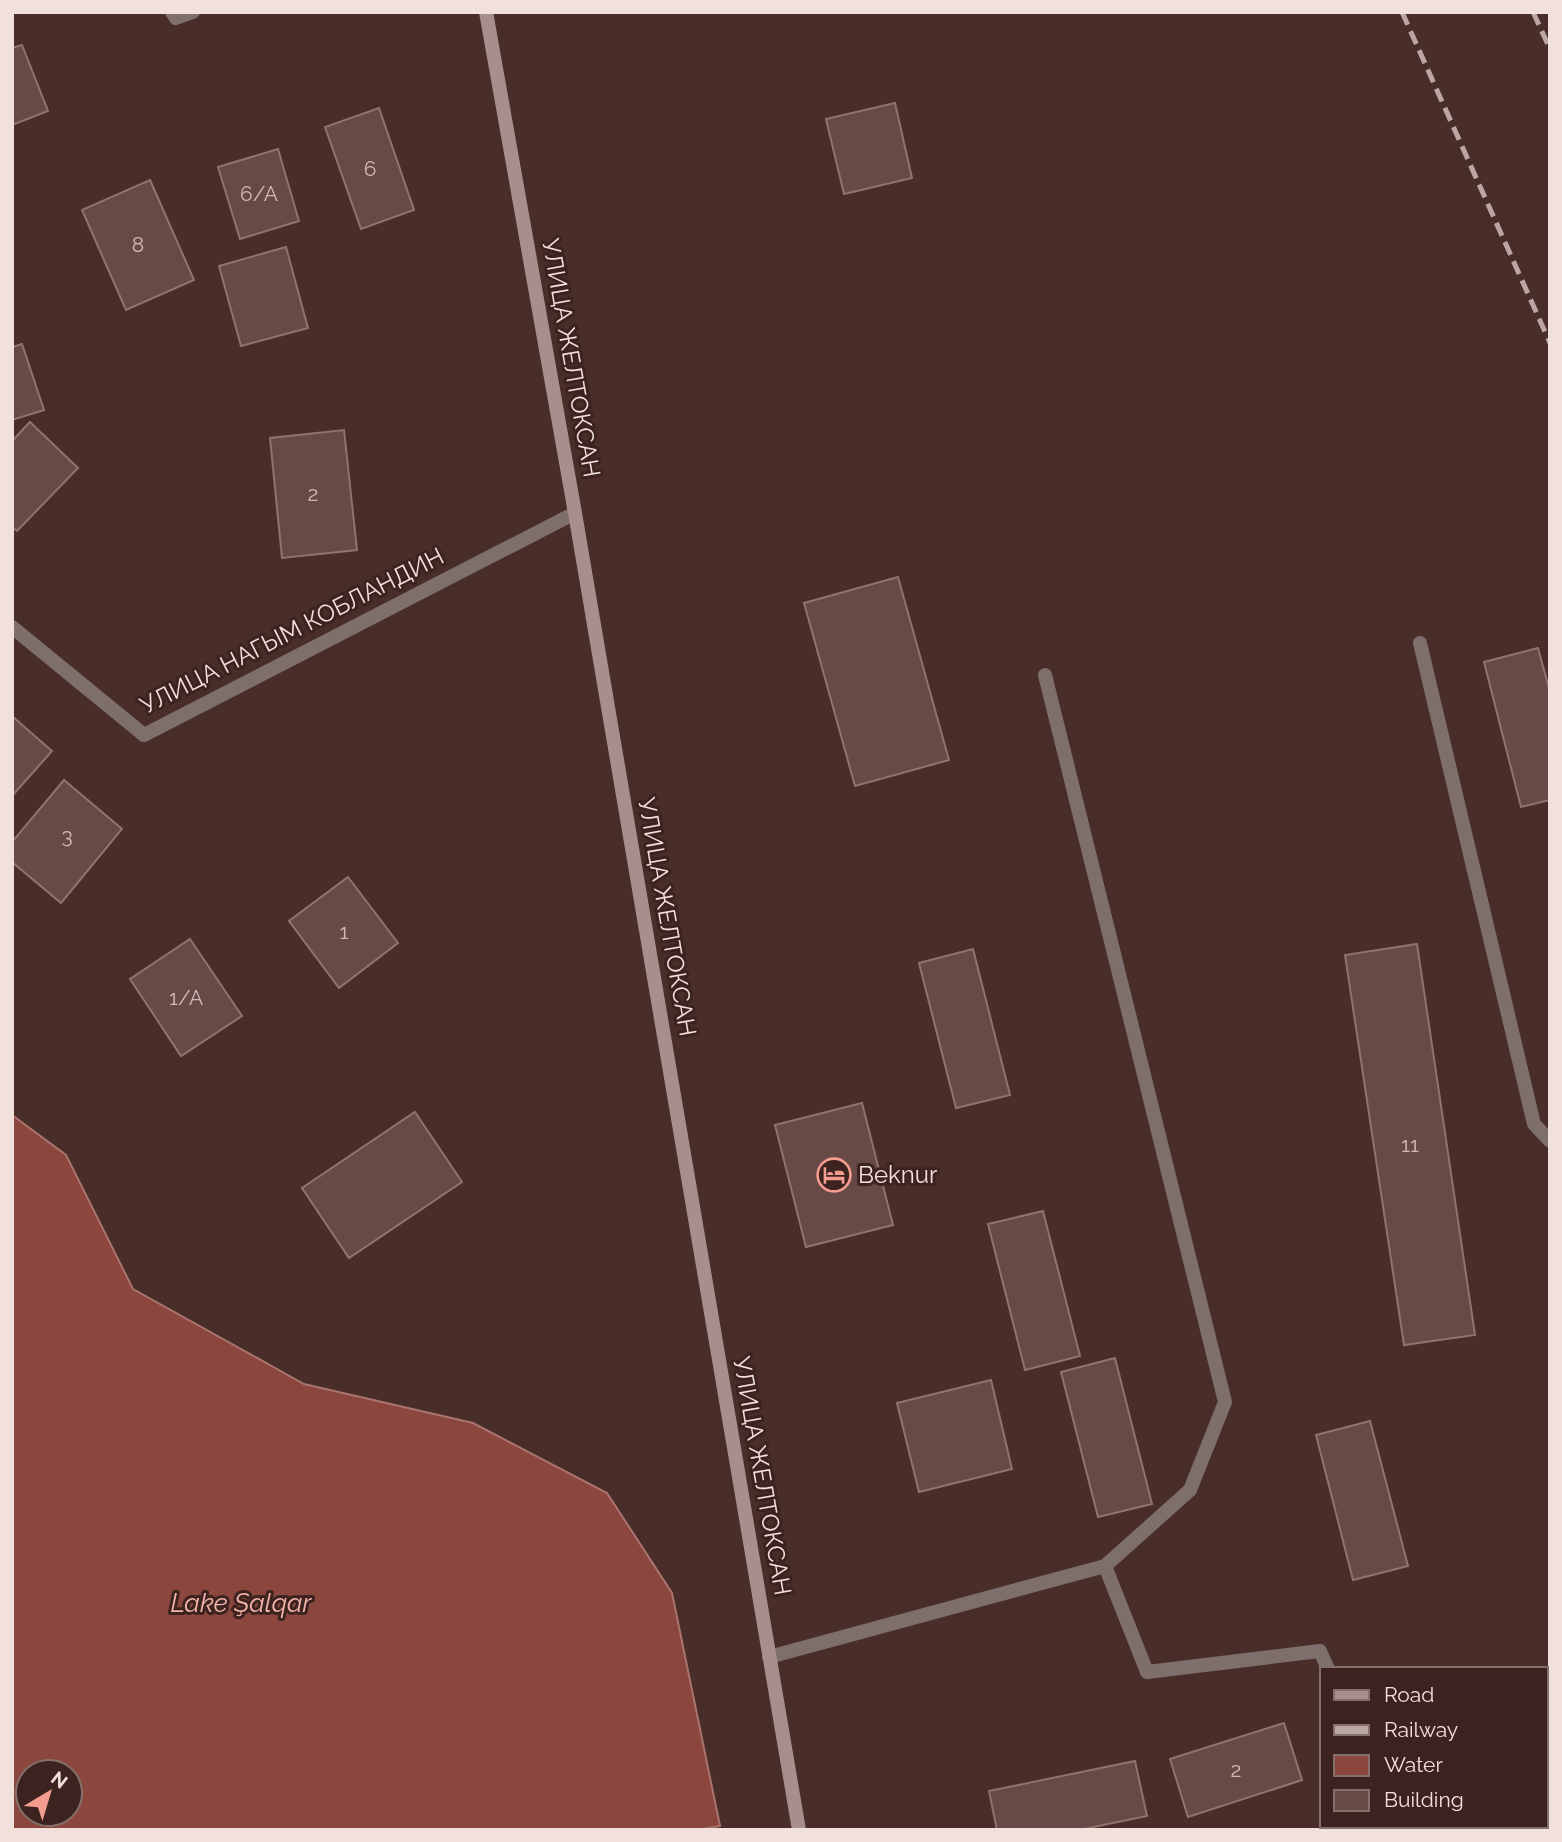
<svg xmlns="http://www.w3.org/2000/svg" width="1562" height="1842" font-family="Raleway,sans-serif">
<rect width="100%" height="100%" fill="#482d29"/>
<path fill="#8b463e" stroke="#aa746e" stroke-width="2" fill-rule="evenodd" d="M 12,1115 L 66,1155 L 133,1289 L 304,1384 L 473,1423 L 607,1493 L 672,1593 L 720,1826 L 698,1830 L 12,1830 ZM 28,1772 L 70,1772 L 70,1814 L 28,1814 Z"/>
<g fill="#674945" stroke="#92726d" stroke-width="2">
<path d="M 22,45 L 48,111 L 12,125 L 12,48 Z"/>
<path d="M 895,103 L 912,178 L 844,194 L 826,119 Z"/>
<path d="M 379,108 L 414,210 L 361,229 L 325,127 Z"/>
<path d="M 278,149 L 299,221 L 240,239 L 218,167 Z"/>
<path d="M 150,180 L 194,280 L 126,310 L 82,210 Z"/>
<path d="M 286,247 L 308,328 L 241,346 L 219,266 Z"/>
<path d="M 22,344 L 44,410 L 12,420 L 12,347 Z"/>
<path d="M 30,422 L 78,468 L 17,531 L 12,527 L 12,441 Z"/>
<path d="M 344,430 L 357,550 L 282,558 L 270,438 Z"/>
<path d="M 898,577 L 949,760 L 855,786 L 804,603 Z"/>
<path d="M 1538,648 L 1550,692 L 1550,800 L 1521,807 L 1484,662 Z"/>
<path d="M 12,716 L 52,751 L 12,796 Z"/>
<path d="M 64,780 L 122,829 L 61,903 L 12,862 L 12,842 Z"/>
<path d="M 348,877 L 398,943 L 339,988 L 289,921 Z"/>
<path d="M 190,939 L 242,1016 L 181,1056 L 130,979 Z"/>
<path d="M 1417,944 L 1475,1335 L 1404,1345 L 1345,955 Z"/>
<path d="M 973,949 L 1010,1095 L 956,1108 L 919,963 Z"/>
<path d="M 862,1103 L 893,1225 L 806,1247 L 775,1125 Z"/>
<path d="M 415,1112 L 462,1182 L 349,1258 L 302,1188 Z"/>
<path d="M 1043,1211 L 1080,1356 L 1025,1370 L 988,1224 Z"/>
<path d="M 1115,1358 L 1152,1504 L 1098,1517 L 1061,1372 Z"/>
<path d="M 991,1380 L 1012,1469 L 919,1492 L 897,1403 Z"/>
<path d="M 1370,1421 L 1408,1566 L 1353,1580 L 1316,1435 Z"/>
<path d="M 1549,1669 L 1550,1726 L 1546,1727 L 1546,1670 Z"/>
<path d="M 1284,1723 L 1302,1780 L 1188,1817 L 1170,1759 Z"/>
<path d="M 1135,1761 L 1147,1816 L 1079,1830 L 997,1830 L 989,1791 Z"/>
</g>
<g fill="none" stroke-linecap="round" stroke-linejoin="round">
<g stroke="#7e6f6d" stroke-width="14">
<path d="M 1420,643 L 1534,1124 L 1550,1141"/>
<path d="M 1105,1566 L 1147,1672 L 1320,1651 L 1328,1669"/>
<path d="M 769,1657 L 1105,1566 L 1190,1490 L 1225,1402 L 1045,675"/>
<path d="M 1397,1826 L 1399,1830"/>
</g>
<g stroke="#7e6f6d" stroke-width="14">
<path d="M 172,12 L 176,18 L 193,12"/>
<path d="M 12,627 L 144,735 L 575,513"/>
</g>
<path stroke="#a68f8c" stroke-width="14" d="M 486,12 L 575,513 L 799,1830"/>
<g stroke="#bba6a3" stroke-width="5" stroke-dasharray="14 7" stroke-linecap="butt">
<path d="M 1402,12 L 1550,343"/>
<path d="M 1533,12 L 1550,49"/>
</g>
</g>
<defs>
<symbol id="hotel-ring" viewBox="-11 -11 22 22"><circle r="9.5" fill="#3d231f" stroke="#f59c90" stroke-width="1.5"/><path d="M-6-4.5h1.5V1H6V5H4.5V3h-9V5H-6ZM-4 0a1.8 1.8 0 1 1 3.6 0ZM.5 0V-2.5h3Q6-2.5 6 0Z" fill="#f59c90"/></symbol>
</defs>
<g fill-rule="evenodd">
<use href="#hotel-ring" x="815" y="1156" width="38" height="38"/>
</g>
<g text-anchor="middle" stroke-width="6" stroke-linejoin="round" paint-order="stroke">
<g font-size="21" fill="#cfbab7">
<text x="370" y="176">6</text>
<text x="259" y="201">6/А</text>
<text x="138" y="252">8</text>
<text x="313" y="501">2</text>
<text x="67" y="843">3</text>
<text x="344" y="939">1</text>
<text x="186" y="1005">1/А</text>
<text x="1410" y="1152">11</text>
<text x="1236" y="1777">2</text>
</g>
<g font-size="24" fill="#f2e0dd" stroke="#3d231f">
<text transform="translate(571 358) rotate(80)" y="8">УЛИЦА ЖЕЛТОКСАН</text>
<text transform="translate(292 631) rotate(-27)" y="8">УЛИЦА НАГЫМ КОБЛАНДИН</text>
<text transform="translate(667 917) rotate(80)" y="8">УЛИЦА ЖЕЛТОКСАН</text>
<text transform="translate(762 1476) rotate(80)" y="8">УЛИЦА ЖЕЛТОКСАН</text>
</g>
<g font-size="24" fill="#f2e0dd" stroke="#3d231f" text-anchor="start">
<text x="858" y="1183">Beknur</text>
</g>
<g font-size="26" font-style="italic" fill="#f4b4ab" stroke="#3d231f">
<text x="241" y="1612">Lake Şalqar</text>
</g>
</g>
<rect width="1562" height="1842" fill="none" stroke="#f2e0dd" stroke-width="28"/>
<rect x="1320" y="1667" width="228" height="161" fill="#3d231f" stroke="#856f6b" stroke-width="2"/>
<rect x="1334" y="1690" width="35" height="10" fill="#a68f8c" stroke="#856f6b" stroke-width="2"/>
<text x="1384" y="1702" font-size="21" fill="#f2e0dd">Road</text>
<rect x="1334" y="1725" width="35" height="10" fill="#bba6a3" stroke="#856f6b" stroke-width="2"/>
<text x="1384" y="1737" font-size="21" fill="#f2e0dd">Railway</text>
<rect x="1334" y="1755" width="35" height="21" fill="#8b463e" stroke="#856f6b" stroke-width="2"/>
<text x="1384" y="1772" font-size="21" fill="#f2e0dd">Water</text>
<rect x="1334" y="1790" width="35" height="21" fill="#674945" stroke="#856f6b" stroke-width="2"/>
<text x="1384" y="1807" font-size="21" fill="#f2e0dd">Building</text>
<g transform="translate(49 1793) rotate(38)"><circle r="33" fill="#3d231f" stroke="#856f6b" stroke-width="2"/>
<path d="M0-5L12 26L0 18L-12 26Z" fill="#f59c90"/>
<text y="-10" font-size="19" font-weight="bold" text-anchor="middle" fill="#f2e0dd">N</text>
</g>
</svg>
